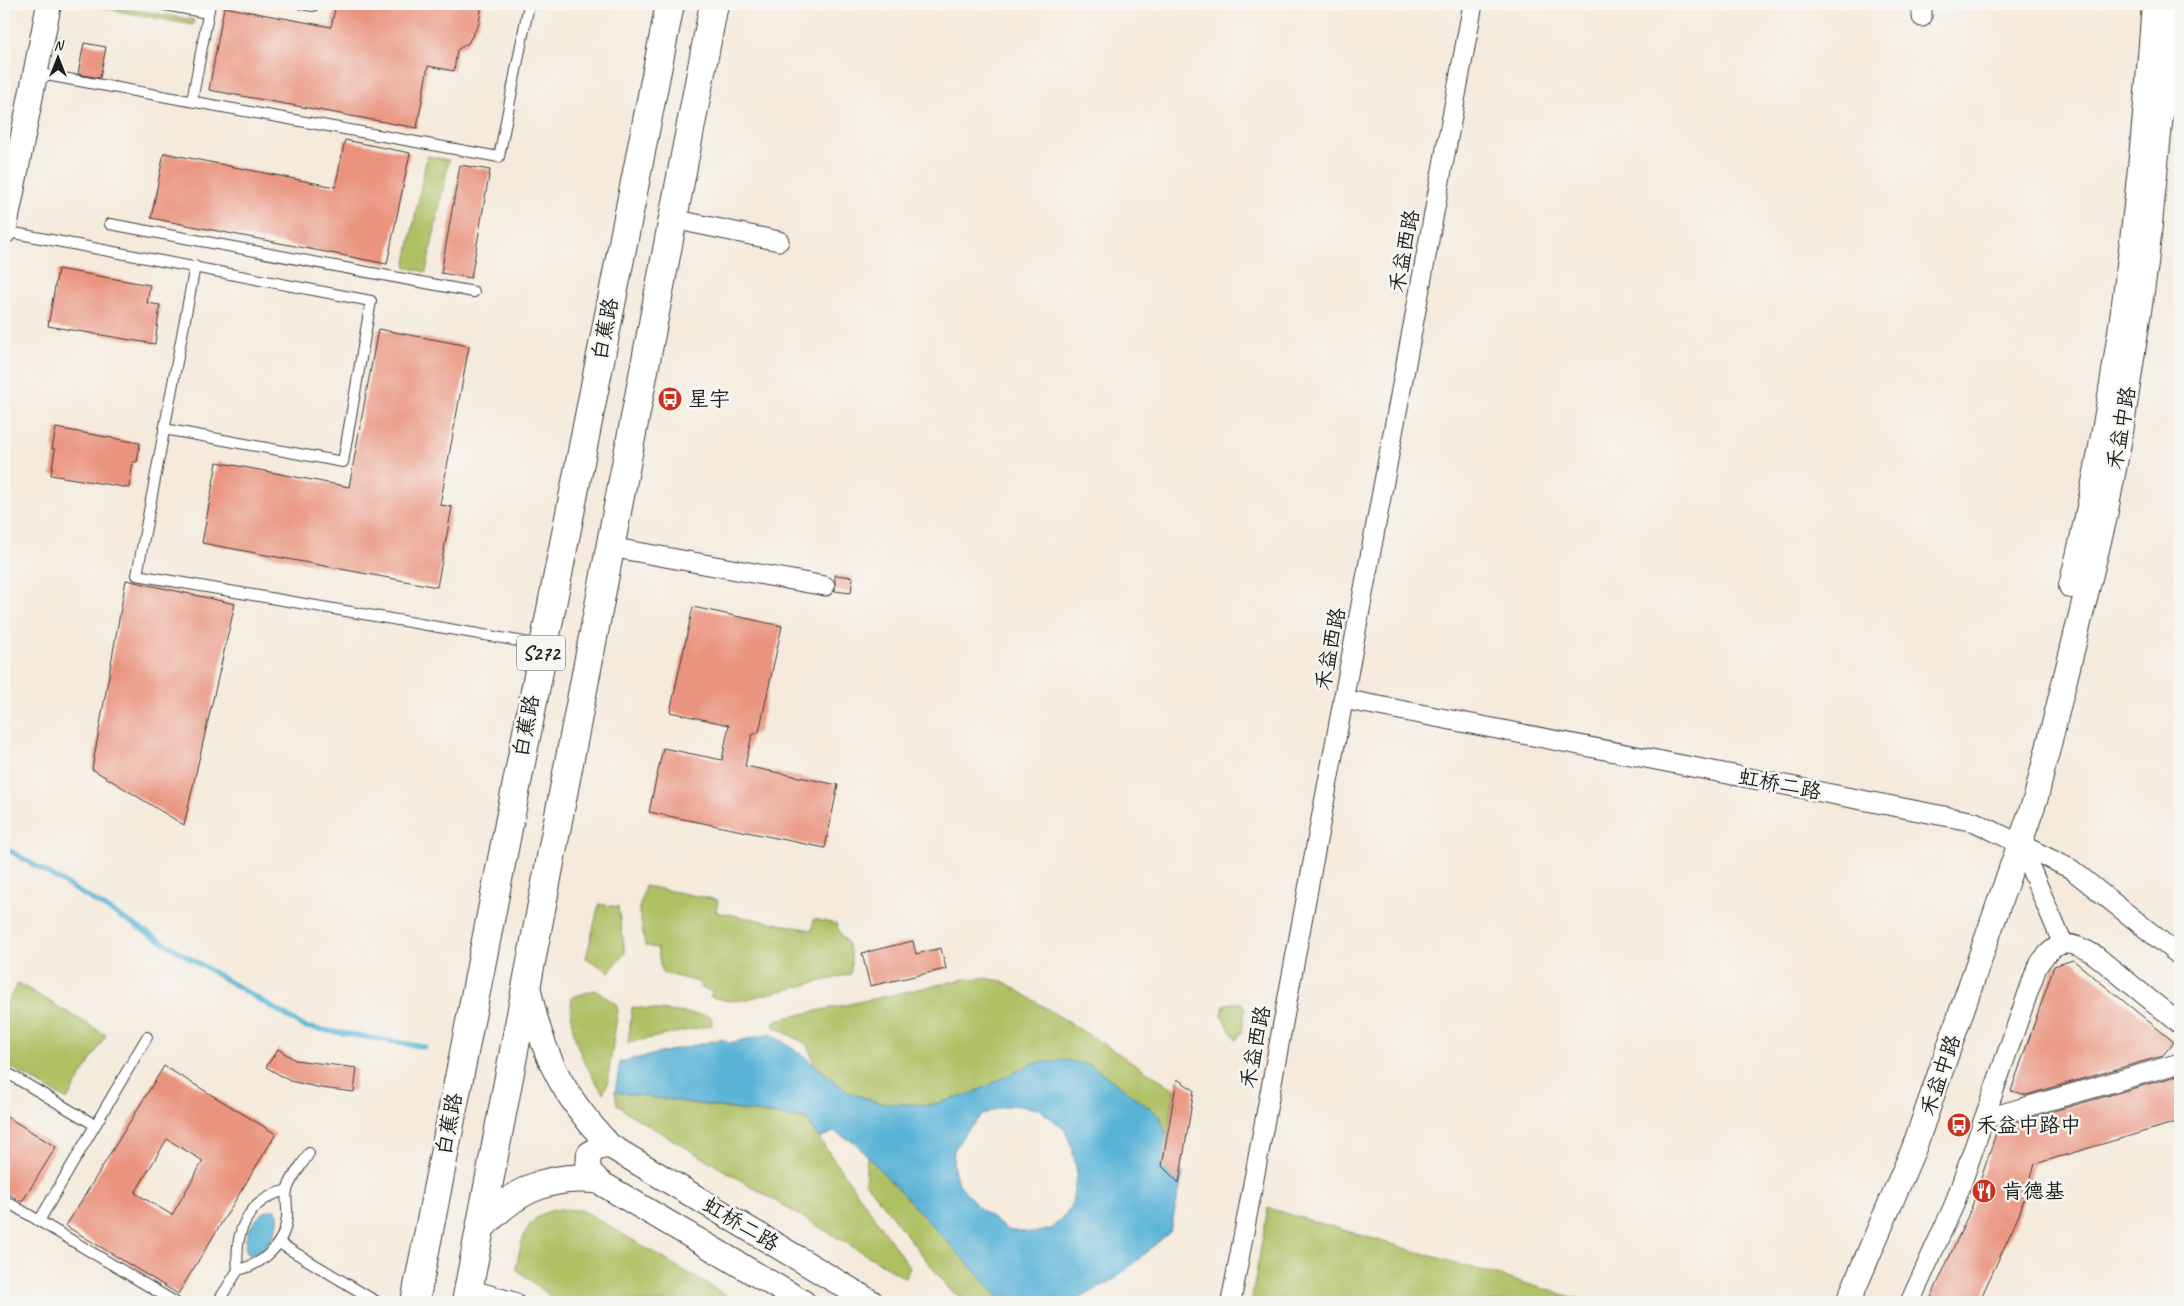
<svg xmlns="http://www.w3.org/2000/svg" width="2184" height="1306" font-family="Caveat,'LXGW WenKai TC',sans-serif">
<rect width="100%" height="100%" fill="#f6f6f2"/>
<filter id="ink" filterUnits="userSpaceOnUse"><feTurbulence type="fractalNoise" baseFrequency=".02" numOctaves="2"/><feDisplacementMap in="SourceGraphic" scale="10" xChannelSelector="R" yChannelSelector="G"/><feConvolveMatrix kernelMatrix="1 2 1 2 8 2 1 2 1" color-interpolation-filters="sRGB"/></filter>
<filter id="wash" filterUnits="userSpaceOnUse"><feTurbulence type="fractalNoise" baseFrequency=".0096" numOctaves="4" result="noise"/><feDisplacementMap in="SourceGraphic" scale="20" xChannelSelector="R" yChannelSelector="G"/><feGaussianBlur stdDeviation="1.12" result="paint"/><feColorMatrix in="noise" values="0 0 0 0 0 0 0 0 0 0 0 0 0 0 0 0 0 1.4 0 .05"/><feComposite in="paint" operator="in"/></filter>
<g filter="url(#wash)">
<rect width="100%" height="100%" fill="#f5eadb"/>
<g fill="#afc063" stroke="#666e40">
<path d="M 98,4 L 194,20 L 193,25 L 97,7 Z"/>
<path d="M 427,156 L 449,160 L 426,272 L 405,267 Z"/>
<path d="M 645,886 L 718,900 L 716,912 L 812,930 L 814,919 L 836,924 L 841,935 L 847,943 L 851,953 L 851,974 L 743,1000 L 730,1001 L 710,997 L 712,991 L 701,988 L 699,982 L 662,973 L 657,948 L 645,946 L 639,908 Z"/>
<path d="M 599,904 L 618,907 L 625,953 L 609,972 L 586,958 Z"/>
<path d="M 984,978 L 1003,981 L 1175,1089 L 1167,1135 L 1159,1115 L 1034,1063 L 971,1094 L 930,1105 L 880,1103 L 848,1092 L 814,1064 L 808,1045 L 773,1026 L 775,1020 L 965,979 Z"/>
<path d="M 18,983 L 106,1035 L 67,1100 L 4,1063 L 4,1008 Z"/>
<path d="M 595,990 L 616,1004 L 618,1010 L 607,1085 L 603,1093 C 584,1063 567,1035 572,997 Z"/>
<path d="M 1231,1003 L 1241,1003 L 1245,1008 L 1242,1032 L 1236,1040 L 1221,1015 L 1224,1005 Z"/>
<path d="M 632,1007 L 711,1016 L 712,1025 L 628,1043 Z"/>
<path d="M 615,1092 L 806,1120 L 910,1268 L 905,1278 L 626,1112 L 617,1104 Z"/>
<path d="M 867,1154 L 998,1296 L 996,1302 C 978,1302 963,1301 949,1289 L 865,1182 Z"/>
<path d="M 1268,1208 L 1589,1302 L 1251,1302 Z"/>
<path d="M 560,1209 L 580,1210 L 589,1214 L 737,1302 L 557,1302 L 516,1269 C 522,1239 524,1214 560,1209 Z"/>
</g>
<g fill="#59b3d7" stroke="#3a687a" fill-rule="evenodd">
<path d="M 771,1034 L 801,1054 L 848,1092 L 880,1103 L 930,1105 L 971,1094 L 1034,1063 L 1066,1060 L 1091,1065 L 1159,1115 L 1183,1174 L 1170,1232 L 1115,1279 L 1073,1302 L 996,1302 L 998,1296 L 854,1142 L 834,1132 L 819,1138 L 806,1119 L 615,1092 L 620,1062 L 722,1039 L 729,1043 ZM 1012,1105 L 1039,1109 L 1065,1130 L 1071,1145 L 1077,1172 L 1071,1208 L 1051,1229 L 1033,1233 L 1007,1230 L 977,1206 L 957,1181 L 953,1164 L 954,1150 L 965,1133 L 981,1116 L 996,1109 Z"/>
<path d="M 269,1210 L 276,1210 L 278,1214 C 281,1228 266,1257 248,1254 C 239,1240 255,1215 269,1210 Z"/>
</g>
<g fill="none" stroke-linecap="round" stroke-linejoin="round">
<path stroke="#59b3d7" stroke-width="5" d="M 4,847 L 305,1027 L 425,1047"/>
</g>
<g id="blocks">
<g fill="#ea947f" fill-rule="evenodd">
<path d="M 336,4 L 482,4 L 479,24 L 468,43 L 457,50 L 454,71 L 428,66 L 417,128 L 209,90 L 224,7 L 331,27 Z"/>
<path d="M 84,43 L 106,47 L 100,78 L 78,74 Z"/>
<path d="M 345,140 L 410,153 L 387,264 L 151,218 L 164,153 L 335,187 Z"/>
<path d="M 460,165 L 490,170 L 471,278 L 441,273 Z"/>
<path d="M 58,269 L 150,285 L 147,303 L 160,305 L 155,344 L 48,326 Z"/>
<path d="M 378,329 L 469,346 L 440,505 L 452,507 L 437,587 L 202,543 L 217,462 L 349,487 Z"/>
<path d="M 56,428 L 140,443 L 137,462 L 133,462 L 129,488 L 51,475 L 55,449 L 52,449 Z"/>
<path d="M 835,575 L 853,577 L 851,593 L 835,591 Z"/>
<path d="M 126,580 L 235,604 L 184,825 L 92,769 Z"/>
<path d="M 693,607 L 782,626 L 759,732 L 752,735 L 745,766 L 838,785 L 825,848 L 649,812 L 663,748 L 722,760 L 729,725 L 670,712 Z"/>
<path d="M 913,941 L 916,954 L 941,948 L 946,969 L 870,986 L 862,953 Z"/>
<path d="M 2073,960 L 2174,1042 L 2162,1056 L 2026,1095 L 2011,1091 L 2054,966 Z"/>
<path d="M 278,1049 L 295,1060 L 357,1068 L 354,1092 L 321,1088 L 290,1081 L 266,1067 Z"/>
<path d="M 164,1066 L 276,1134 L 178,1294 L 66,1226 ZM 167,1139 L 203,1161 L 172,1215 L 135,1193 Z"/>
<path d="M 2180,1075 L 2180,1121 L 2035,1164 L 2019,1215 L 1979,1302 L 1929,1302 L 1971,1209 L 1998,1127 Z"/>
<path d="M 1177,1079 L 1194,1090 L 1179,1183 L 1162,1166 Z"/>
<path d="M 4,1115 L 56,1147 L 22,1202 L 4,1191 Z"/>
</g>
</g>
</g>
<g filter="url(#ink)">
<use href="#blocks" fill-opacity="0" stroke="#3d3b39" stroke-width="1"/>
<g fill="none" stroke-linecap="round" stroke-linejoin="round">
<defs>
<g id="service">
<path d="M 160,4 L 208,13"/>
<path d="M 302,4 L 313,6"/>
<path d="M 35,73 L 499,157 L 529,4"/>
<path d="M 192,101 L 210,4"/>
<path d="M 110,224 L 474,292"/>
<path d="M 4,231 L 371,301 L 343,462 L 164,429"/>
<path d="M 195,266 L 137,575 L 542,645"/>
<path d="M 4,1071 L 95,1125"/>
<path d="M 4,1200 L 175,1302"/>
<path d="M 39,1221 L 147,1037"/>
<path d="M 279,1243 L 377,1302"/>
<path d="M 238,1270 C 234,1232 247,1200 287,1190"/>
<path d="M 218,1302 L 238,1270 C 264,1264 285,1244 287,1217 C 288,1209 285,1197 287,1190 C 291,1177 303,1164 309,1153"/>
</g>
<g id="minor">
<path d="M 1922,4 L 1922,17"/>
<path d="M 673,219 L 779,241"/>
<path d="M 610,547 L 825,586"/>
<path d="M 1343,699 L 1975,822 L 2071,869 L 2180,956"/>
<path d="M 2020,844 L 2063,944"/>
<path d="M 1984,1119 L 2180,1063"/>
<path d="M 469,1289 L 514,1302"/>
<path d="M 1231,1302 L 1473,4"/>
<path d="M 1910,1302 L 1954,1205 L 2037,967 C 2055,940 2067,938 2095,955 L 2180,1024"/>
</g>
<g id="tertiary">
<path d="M 4,232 L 49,4"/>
<path d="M 2071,586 C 2118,396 2140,199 2154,4"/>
<path d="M 528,985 C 541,1054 562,1095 610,1146 L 871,1302"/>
<path d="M 610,1146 L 599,1147 L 589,1154 L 588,1168 L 594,1179 L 803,1302"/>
<path d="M 1848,1302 L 1914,1148 L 2036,797 L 2104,521 L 2121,432 L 2146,264 L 2172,4"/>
</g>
<g id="primary">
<path d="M 481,1227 C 513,1192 545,1175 594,1179"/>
<path d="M 415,1302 L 670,4"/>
<path d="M 466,1302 L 714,4"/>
</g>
</defs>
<use href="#service" stroke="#3d3b39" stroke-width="12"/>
<use href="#minor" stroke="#3d3b39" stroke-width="21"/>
<use href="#tertiary" stroke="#3d3b39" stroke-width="26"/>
<use href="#primary" stroke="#3d3b39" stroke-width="30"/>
<use href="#service" stroke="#fff" stroke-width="10"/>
<use href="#minor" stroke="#fff" stroke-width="19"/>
<use href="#tertiary" stroke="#fff" stroke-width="24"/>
<use href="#primary" stroke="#fff" stroke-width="28"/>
</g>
</g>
<defs>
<symbol id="bus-disc" viewBox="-11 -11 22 22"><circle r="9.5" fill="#c8321e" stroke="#f6f6f2"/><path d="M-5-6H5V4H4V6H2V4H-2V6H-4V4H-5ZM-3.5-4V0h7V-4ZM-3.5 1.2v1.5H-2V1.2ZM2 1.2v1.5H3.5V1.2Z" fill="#fff"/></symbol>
<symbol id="restaurant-disc" viewBox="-11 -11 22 22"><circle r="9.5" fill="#c8321e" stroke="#f6f6f2"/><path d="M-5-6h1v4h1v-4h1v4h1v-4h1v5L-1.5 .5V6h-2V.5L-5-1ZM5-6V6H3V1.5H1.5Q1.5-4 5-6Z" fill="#fff"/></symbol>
</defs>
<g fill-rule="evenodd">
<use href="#bus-disc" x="656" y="385" width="28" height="28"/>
<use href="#bus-disc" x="1945" y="1111" width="28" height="28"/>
<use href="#restaurant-disc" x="1970" y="1177" width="28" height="28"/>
</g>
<g text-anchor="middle" stroke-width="5" stroke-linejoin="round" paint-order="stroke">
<rect fill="#f6f6f2" stroke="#5d5d5c" stroke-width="1" x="517" y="635.5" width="48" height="35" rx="4"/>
<g font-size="20" font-weight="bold" fill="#1c1c1c">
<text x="541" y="660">S272</text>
</g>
<g font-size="21" fill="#1c1c1c" stroke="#f6f6f2">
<text transform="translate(1404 251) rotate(-79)" y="7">禾益西路</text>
<text transform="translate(605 329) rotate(-79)" y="7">白蕉路</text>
<text transform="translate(2121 428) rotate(-80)" y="7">禾益中路</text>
<text transform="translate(1330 649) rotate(-79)" y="7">禾益西路</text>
<text transform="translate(526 726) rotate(-79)" y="7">白蕉路</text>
<text transform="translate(1780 784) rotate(11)" y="7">虹桥二路</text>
<text transform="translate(1255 1047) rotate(-79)" y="7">禾益西路</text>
<text transform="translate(1940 1075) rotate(-71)" y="7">禾益中路</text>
<text transform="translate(449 1124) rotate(-79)" y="7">白蕉路</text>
<text transform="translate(741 1224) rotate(31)" y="7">虹桥二路</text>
</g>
<g font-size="21" fill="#1c1c1c" stroke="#f6f6f2" text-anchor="start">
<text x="688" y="406">星宇</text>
<text x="1976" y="1132">禾益中路中</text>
<text x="2002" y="1198">肯德基</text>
</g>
</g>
<rect width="2184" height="1306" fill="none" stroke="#f6f6f2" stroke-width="20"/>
<g transform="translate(58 58)" stroke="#f6f6f2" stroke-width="4" paint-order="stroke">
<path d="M0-4L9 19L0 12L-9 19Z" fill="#1c1c1c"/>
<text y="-8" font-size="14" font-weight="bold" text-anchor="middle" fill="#1c1c1c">N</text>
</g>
</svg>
